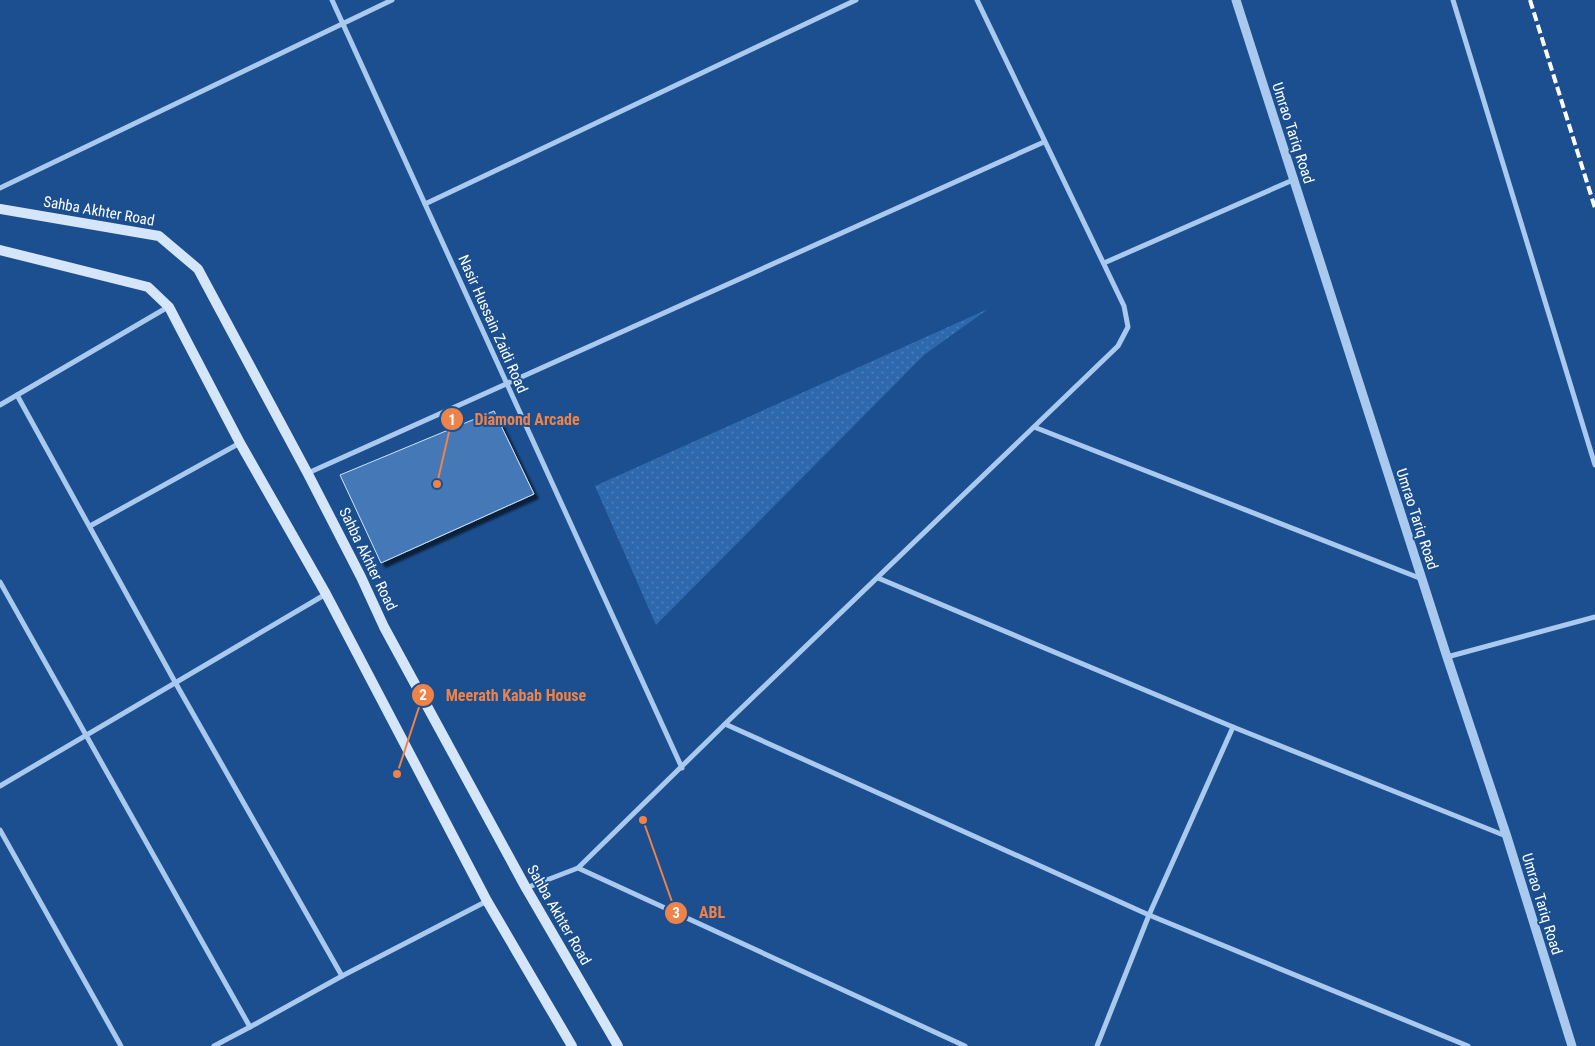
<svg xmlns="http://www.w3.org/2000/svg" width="1595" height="1046" font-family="'Roboto Condensed',sans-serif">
<defs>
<pattern id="grass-dots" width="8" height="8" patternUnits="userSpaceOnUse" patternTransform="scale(1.25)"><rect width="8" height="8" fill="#2e69ad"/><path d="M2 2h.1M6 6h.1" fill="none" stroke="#4d80b9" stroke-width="1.8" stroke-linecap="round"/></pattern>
<filter id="shadow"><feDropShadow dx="4.5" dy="4.5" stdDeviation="1" flood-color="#0009"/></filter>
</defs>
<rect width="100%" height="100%" fill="#1b4f8f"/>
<path fill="url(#grass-dots)" d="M 988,309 L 924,355 L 656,625 L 595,486 Z"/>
<path fill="#4478b7" stroke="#cfe3fa" filter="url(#shadow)" d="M 494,411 L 534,494 L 381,563 L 340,475 Z"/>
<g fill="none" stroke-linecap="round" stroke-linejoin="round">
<g stroke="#a9c9ee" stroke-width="5">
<path d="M 332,0 L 682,768"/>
<path d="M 1453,0 L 1595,465"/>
<path d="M 0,188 L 392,0"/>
<path d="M 425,204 L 856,0"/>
<path d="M 1104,263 L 1293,180"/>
<path d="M 17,395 L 175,682 L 342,976"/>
<path d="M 0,405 L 168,307"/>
<path d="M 1034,427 L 1422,579"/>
<path d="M 308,473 L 1044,142"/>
<path d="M 90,526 L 240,443"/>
<path d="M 878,578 L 1233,727 L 1506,836"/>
<path d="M 0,582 L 250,1027"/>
<path d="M 1447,657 L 1595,617"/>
<path d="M 725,724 L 1149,915 L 1468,1046"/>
<path d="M 0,786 L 326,594"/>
<path d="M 0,830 L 121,1046"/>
<path d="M 578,868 L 965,1046"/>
<path d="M 526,888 L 578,868 L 725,724 L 1118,346 L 1128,327 L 1124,306 L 977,0"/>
<path d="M 214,1046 L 250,1027 L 342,976 L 487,901"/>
<path d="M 1097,1046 L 1149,915 L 1233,727"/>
</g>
<path stroke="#a9c9ee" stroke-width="9" d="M 1236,0 L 1447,657 L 1507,837 L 1572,1046"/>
<g stroke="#d6e6fa" stroke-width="10">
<path d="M 0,209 L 159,236 L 198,269 L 308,474 L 361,577 L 384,627 L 526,888 L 618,1046"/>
<path d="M 0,250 L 148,287 L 169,307 L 240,443 L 326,594 L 487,901 L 572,1046"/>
</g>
<path stroke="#fff" stroke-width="4" stroke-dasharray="9 4" stroke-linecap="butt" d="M 1530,0 L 1595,208"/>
</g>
<g text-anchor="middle" stroke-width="4" stroke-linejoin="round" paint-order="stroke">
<g font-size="15" fill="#fff" stroke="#1b4f8f">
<text transform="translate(1293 133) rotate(72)" y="5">Umrao Tariq Road</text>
<text transform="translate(99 211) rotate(10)" y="5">Sahba Akhter Road</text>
<text transform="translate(493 324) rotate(66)" y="5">Nasir Hussain Zaidi Road</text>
<text transform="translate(1417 519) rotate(72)" y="5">Umrao Tariq Road</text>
<text transform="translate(368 559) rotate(64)" y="5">Sahba Akhter Road</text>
<text transform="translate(1542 904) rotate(73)" y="5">Umrao Tariq Road</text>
<text transform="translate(559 915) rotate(60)" y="5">Sahba Akhter Road</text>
</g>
</g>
<path fill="none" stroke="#ee8249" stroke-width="2" d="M437 484L452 419M397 774L423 695M643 820L676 913"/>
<g fill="#ee8249" stroke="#1b4f8f" stroke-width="2">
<circle cx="437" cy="484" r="5"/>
<circle cx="397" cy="774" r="5"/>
<circle cx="643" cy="820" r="5"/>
<circle cx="452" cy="419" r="12"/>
<circle cx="423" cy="695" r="12"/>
<circle cx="676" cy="913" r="12"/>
</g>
<g font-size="15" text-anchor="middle" font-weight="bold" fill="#fff">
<text x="452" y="425">1</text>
<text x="423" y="700">2</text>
<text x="676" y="918">3</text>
</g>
<g font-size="16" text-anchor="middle" font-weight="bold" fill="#ee8249" stroke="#1b4f8f" stroke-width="4" stroke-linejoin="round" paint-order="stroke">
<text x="527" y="425">Diamond Arcade</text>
<text x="516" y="701">Meerath Kabab House</text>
<text x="712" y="918">ABL</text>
</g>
</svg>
